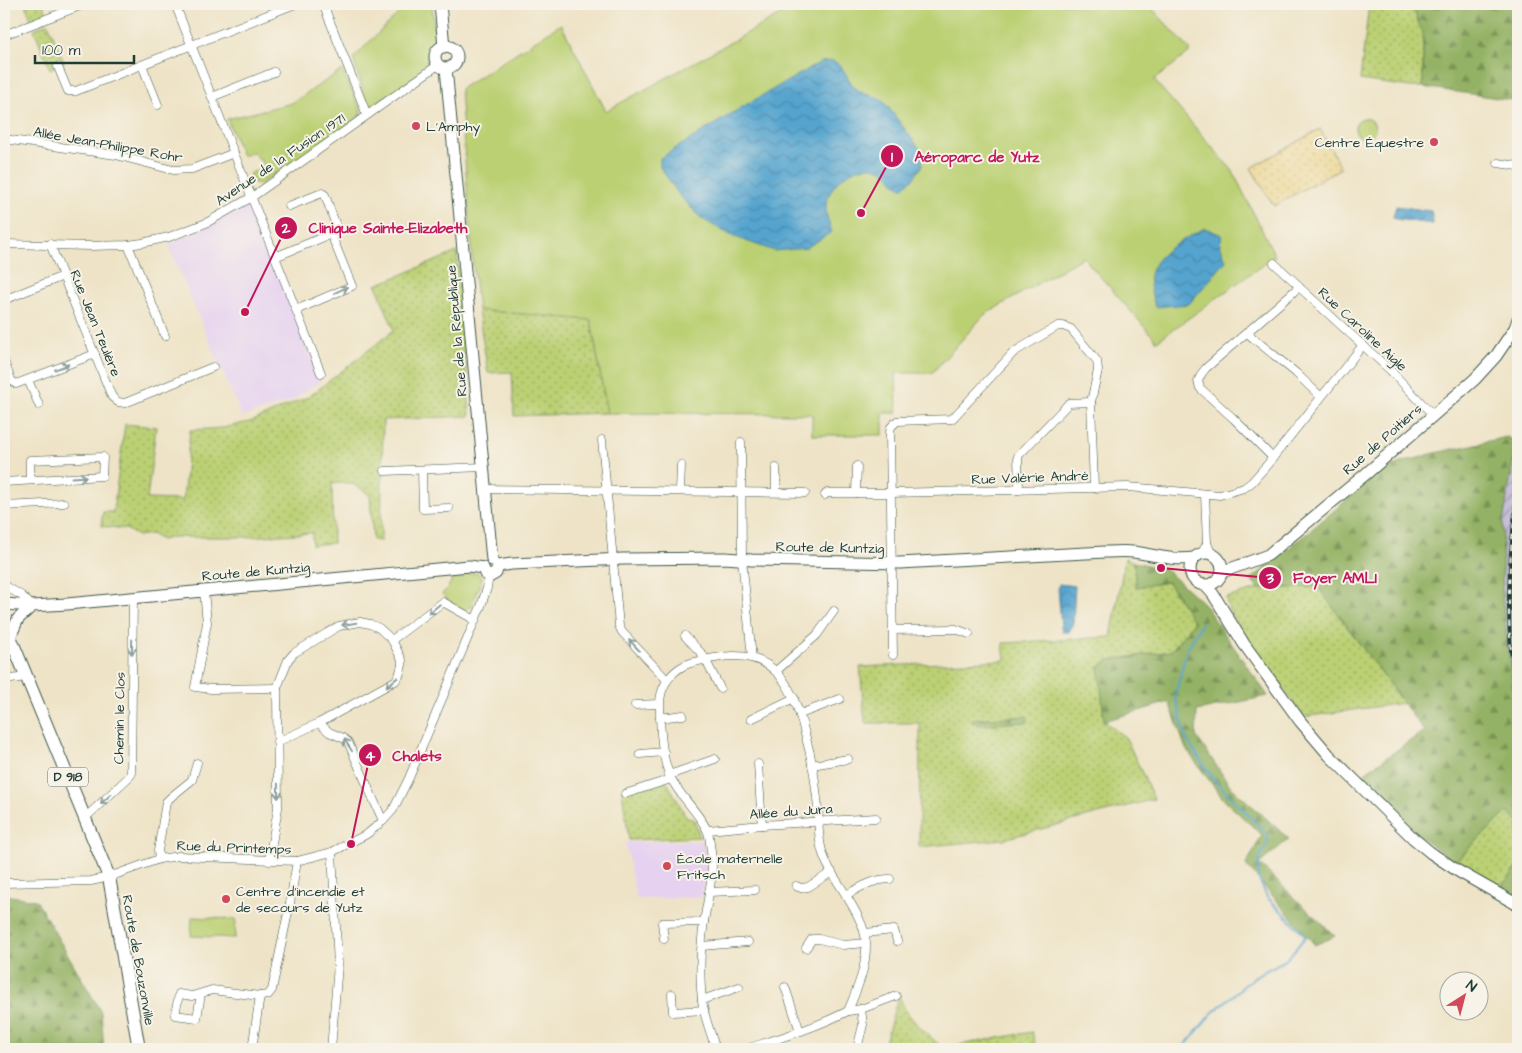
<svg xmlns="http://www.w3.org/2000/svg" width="1522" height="1053" font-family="'Architects Daughter',sans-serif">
<defs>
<pattern id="industrial-furrows" width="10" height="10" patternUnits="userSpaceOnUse" patternTransform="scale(1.25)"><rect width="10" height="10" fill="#c8bfd8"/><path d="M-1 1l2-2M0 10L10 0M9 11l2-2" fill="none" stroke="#a29cb0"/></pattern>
<pattern id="grass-dots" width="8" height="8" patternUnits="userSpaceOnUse" patternTransform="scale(1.25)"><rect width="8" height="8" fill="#bbd073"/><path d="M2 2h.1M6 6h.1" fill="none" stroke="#97aa5f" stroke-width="1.8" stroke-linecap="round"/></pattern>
<pattern id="forest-firs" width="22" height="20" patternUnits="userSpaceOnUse" patternTransform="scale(1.25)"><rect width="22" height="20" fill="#94b265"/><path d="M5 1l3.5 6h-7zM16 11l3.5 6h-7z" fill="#789254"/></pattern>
<pattern id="sand-dots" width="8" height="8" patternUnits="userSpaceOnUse" patternTransform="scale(1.25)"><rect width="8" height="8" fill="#eeda9e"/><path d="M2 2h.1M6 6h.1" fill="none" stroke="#ccbc89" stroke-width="1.8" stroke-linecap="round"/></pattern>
<pattern id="water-waves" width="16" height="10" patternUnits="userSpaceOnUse" patternTransform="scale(1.25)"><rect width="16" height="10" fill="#55a4cf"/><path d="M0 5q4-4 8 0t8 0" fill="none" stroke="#4687a9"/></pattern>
</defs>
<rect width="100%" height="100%" fill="#f7f3e8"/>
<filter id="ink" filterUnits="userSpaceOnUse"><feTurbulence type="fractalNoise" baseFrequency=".02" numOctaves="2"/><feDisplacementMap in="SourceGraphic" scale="10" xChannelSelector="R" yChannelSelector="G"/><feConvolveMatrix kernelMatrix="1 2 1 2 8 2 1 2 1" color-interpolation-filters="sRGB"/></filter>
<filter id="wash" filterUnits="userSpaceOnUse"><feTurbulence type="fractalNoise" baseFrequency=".0096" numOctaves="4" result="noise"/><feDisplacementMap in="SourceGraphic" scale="20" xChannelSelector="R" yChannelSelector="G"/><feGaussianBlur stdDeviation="1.12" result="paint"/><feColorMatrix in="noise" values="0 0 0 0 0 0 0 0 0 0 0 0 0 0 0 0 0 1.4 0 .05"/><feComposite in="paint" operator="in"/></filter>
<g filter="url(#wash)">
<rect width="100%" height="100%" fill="#eee3c6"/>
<g fill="#e6d2f0">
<path d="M 245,207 L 248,207 L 253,211 L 321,380 L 291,401 L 242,417 L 168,245 Z"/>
<path d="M 703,841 L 705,851 L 706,871 L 702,897 L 636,899 L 625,842 Z"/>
</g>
<path fill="url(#industrial-furrows)" d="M 1518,442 L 1518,720 L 1514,700 L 1502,594 L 1503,523 L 1516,443 Z"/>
<g fill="url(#grass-dots)" stroke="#6d8654">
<path d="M 25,4 L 43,4 L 48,16 L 32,22 Z"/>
<path d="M 1369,4 L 1412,4 L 1423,36 L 1423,87 L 1410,87 L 1360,80 Z"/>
<path d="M 48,23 L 64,62 L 50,69 L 34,29 Z"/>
<path d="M 457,252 L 470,416 L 383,420 L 381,541 L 373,540 L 370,496 C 357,484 350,481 332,484 L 333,543 L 312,545 L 312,533 L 247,537 L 173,537 L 162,540 L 151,534 L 138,536 L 126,529 L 101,526 L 103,512 L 113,512 L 125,424 L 156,427 L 147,499 L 183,500 L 190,430 L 223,428 L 253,421 L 310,396 L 394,330 L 376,285 Z"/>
<path d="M 478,310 L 591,320 L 607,413 L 514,416 L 512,372 L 488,373 Z"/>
<path d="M 1125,558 L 1134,562 L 1136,587 L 1168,582 L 1194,622 L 1171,651 L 1109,660 L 1104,721 L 1126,738 L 1154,799 L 1004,839 L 919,847 L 920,723 L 865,723 L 860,667 L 1005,660 L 1003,643 L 1111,637 Z"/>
<path d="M 1318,587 L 1403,703 L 1303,717 L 1299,710 L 1237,625 L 1229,610 L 1226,598 L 1258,589 Z"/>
<path d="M 659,779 L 667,782 L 686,816 L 694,820 L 700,837 L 629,840 L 622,791 Z"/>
<path d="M 1507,812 L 1518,822 L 1518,867 L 1501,887 L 1455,862 Z"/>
<path d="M 899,994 C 904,1017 928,1034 944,1049 L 883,1049 Z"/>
<path d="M 1032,1032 L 1037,1049 L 944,1049 L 947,1047 Z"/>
</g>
<g fill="url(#forest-firs)" stroke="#5a784c">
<path d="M 1412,4 L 1518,4 L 1518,101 L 1423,87 L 1423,36 Z"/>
<path d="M 1507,437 L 1516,443 L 1503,523 L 1502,594 L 1514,700 L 1518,720 L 1518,822 L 1507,812 L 1455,862 L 1418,835 L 1359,777 L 1424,731 L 1318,587 L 1258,589 L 1251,580 L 1385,468 L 1431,454 Z"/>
<path d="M 1134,562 L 1165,569 L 1203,603 L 1268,696 L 1197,711 L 1196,736 L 1231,787 L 1289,839 L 1259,864 L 1335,936 L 1315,945 L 1246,865 L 1262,835 L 1224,800 L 1186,749 L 1169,702 L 1104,721 L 1099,667 L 1109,660 L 1171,651 L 1194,622 L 1168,582 L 1136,587 Z"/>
<path d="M 1027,716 L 1028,722 L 980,725 L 972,722 L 972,719 Z"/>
<path d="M 1518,867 L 1518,898 L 1501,887 Z"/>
<path d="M 4,895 L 36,900 L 101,1012 L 104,1049 L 4,1049 Z"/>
</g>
<path fill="url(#sand-dots)" stroke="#868c69" d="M 1320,129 L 1341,168 L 1274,206 L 1251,168 Z"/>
<g fill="#bbd073" stroke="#6d8654">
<path d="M 408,4 L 432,4 L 436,40 L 427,55 L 427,69 L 372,106 L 367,105 L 353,58 Z"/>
<path d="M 800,4 L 1148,4 L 1191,51 L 1154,80 L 1232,170 L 1275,256 L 1157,341 L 1083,257 L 984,315 L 932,373 L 896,373 L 897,413 L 883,413 L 883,435 L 812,435 L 812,414 L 607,413 L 591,320 L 478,310 L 472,256 L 460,89 L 561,24 L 606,111 Z"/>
<path d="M 342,70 L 361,110 L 359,117 L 259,185 L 253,182 L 249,174 L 264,167 L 261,160 L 259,160 L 254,152 L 242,156 L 227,119 L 292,103 Z"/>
<circle cx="1365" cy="128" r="10"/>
<path d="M 468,573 L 478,573 L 482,578 L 471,607 L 469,607 L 466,613 L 452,604 L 442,594 L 448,588 L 454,575 Z"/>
<path d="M 192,917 L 236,919 L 235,938 L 191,936 Z"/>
</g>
<g fill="url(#water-waves)" stroke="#3a7082">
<path d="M 833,61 L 841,66 L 853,86 L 862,93 L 882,99 L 923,153 L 922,166 L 913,179 L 902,188 C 889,182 891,169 871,167 C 851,165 825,188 826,209 C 826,216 830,225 832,232 L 806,248 L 774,251 L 732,236 L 702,219 L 679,195 L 660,167 L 660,158 L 742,107 L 821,62 Z"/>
<path d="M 1396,206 L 1431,211 L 1432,215 L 1432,224 L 1395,219 L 1393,217 Z"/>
<path d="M 1205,228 L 1222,235 L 1220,244 L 1226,261 L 1189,304 L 1155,307 C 1153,299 1148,283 1150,275 C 1155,252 1186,238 1205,228 Z"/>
<path d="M 1059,584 L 1075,586 L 1073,624 L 1069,632 L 1063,632 L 1061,627 L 1058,587 Z"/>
</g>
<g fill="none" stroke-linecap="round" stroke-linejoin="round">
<path stroke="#55a4cf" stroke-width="2" d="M 1182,1049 L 1212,1013 L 1254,977 L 1287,959 L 1306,936 L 1267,897 L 1258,877 L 1259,860 L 1268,841 L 1267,834 L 1214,780 L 1186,739 L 1175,696 L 1187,649 L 1202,623"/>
</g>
</g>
<g filter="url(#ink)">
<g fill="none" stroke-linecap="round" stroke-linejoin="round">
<defs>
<g id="street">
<path d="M 175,4 L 321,373"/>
<path d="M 323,4 L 367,115"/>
<path d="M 4,35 L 85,4"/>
<path d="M 142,65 L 158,105"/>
<path d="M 58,67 L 68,91 L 76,91 L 295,4"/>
<path d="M 212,97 L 274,72"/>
<path d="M 4,139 L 116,155 L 173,170 L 192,169 L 234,153"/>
<path d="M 1498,163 L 1518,166"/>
<path d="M 289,206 L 322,193 L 325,195 L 338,231 L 331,234"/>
<path d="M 4,244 L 91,246 L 128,245 L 142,243 L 169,237 L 206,223 L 252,197 L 438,65"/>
<path d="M 50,244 L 112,397 L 118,402 L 125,403 L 213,367"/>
<path d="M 128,245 L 165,336"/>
<path d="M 275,257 L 331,234 L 352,286 L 296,310"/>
<path d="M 1274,263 L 1296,283 L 1299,287 L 1391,371 L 1433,415"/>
<path d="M 4,300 L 63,276"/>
<path d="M 1247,333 L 1296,373 L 1321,397"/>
<path d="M 4,361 L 11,380 L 16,384 L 95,354"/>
<path d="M 28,380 L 39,405"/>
<path d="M 602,440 L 619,626 L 622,632 L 667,680"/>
<path d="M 741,442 L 742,559 L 752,658"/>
<path d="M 1273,458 L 1234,419 L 1200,388 L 1198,381 L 1202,373 L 1206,368 L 1299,287"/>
<path d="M 422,470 L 423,509 L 449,508"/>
<path d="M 385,471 L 484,467"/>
<path d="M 4,482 L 102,476 L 103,457 L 30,460 L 30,480"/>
<path d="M 486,489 L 805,493"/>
<path d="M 1019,490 L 1018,456 L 1069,403 L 1091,402"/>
<path d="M 680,491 L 681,465"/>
<path d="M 776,492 L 776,468"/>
<path d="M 856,493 L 857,466"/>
<path d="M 1205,494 L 1207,543 L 1211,553"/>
<path d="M 825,495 L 827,493 L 891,493 L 1128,487 L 1220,495 L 1244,488 L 1252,482 L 1267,465 L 1363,345"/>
<path d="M 4,506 L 64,503"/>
<path d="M 1202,553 L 1207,543"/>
<path d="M 4,585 L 22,596 L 32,606"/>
<path d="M 204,591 L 207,623 L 195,687 L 211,689 L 277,688"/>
<path d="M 893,630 L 956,629 L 969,634"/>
<path d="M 685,636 L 703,655 L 720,688"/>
<path d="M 392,640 L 443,602 L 475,620"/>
<path d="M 893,655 L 890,432 L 891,427 L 897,421 L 952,419 L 1014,352 L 1058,326 L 1063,326 L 1071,329 L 1097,361 L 1098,370 L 1091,402 L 1094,488"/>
<path d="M 776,671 L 817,635 L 834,611"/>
<path d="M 4,680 L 26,677"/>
<path d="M 635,705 L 659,704"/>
<path d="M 800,714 L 840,699"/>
<path d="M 660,718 L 683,715"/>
<path d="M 751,719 L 794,698"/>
<path d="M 319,723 L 329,732 L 343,738 L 348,742 L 383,821"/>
<path d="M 640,754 L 664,752"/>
<path d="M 758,764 L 762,825"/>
<path d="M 812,765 L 848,759"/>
<path d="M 669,775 L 715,759"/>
<path d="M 625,794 L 671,779"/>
<path d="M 85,818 L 131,775 L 133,598"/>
<path d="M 708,830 L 762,825 L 876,818"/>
<path d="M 159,859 L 158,851 L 166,802 L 171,797 L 192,780 L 197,763"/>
<path d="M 269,861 L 278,808 L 277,688 L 288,660 L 294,653 L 339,626 L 360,622 L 370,624 L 379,628 L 392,640 L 402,660 L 402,665 L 399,676 L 395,681 L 319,723 L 277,742"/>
<path d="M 4,883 L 91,881 L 109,877 L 159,859 L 179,856 L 297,861 L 332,852 L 367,834 L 383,821 L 393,810 L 409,778 L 481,606 L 487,588 L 489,576"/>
<path d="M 796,886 L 801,888 L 808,887 L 832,872"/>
<path d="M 709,892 L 755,890"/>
<path d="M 846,895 C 861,887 873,879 890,879"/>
<path d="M 865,933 L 894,930 L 897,941"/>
<path d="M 664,939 L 662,923 L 704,922"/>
<path d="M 702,946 L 748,942"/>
<path d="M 806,948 L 812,939 L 819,939 L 843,945 L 866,943"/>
<path d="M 785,987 L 800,1031"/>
<path d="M 201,994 L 197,1018 L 175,1015 L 179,994 L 192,996 L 212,990 L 260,996 L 268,995 L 272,990 L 290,903 L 297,861"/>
<path d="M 672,994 L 673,1012 L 704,1010"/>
<path d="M 702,1000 L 739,987"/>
<path d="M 861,1009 L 896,996"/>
<path d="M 848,1011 L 861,1009 L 863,1025 L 857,1049"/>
<path d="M 252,1049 L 260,996"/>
<path d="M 331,1049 L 338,965 L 332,852"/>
<path d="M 716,1049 C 711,1035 706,1021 703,1007 C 699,981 700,955 703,929 C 706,903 715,877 711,851 C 710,845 710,836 707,830 C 698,811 678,795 670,776 C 662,758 660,727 660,707 C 659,689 669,673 685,665 C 695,661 705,660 715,658 C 774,647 793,684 805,734 C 811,755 815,776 817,798 C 819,815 817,838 823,854 C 827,868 837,880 844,892 C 852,905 860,917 864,931 C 871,958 858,987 848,1011 C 815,1028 780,1038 746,1049"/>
</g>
<g id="secondary">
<path d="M 440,4 L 444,47"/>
<circle cx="446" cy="57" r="11"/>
<path d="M 446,68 L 492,560"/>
<circle cx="1206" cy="569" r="16"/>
<path d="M 498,566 L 512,564 L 623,559 L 725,558 L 752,560 L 900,563 L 1105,552 C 1115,552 1124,551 1134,552 C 1154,555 1173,561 1194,558"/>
<path d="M 483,568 L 485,574 L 491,576 L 496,573 L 498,566"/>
<path d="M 1222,572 L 1268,555 L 1367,473 L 1475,379 L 1496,356 L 1515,328 L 1518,319"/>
<path d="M 1205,585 L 1213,594 L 1244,644 L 1300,721 L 1329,755 L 1413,838 L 1431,853 L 1458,871 L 1518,905"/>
<path d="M 4,604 L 32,606 L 67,604 L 469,566 L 483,568"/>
<path d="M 10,637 L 18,619 L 32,606"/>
</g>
<path id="primary" d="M 4,622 L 109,877 L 139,1049"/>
</defs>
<use href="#street" stroke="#3e564a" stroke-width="9"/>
<use href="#secondary" stroke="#3e564a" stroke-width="13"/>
<use href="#primary" stroke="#3e564a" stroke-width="14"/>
<use href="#street" stroke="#fff" stroke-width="8"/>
<use href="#secondary" stroke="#fff" stroke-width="11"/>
<use href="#primary" stroke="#fff" stroke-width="12"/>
<defs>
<path id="rail" d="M 1518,490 C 1508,560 1504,630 1518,699"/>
</defs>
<use href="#rail" stroke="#1f3d34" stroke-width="4"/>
<use href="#rail" stroke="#f7f3e8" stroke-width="2" stroke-dasharray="5.5" stroke-linecap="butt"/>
</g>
<defs><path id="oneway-shaft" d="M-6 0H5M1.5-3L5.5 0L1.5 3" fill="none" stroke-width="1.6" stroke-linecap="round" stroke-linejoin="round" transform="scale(1.25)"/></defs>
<g stroke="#8f9e9a">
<use href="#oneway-shaft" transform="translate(341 290) rotate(-24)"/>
<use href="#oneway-shaft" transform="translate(62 367) rotate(-21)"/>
<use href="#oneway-shaft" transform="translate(79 477) rotate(-3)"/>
<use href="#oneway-shaft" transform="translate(434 609) rotate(141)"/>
<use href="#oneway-shaft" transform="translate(349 624) rotate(170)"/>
<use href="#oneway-shaft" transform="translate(634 645) rotate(-133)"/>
<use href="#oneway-shaft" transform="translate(132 647) rotate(91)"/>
<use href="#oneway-shaft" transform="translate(392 682) rotate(142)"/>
<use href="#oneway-shaft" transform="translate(348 745) rotate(-123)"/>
<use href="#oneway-shaft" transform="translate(278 791) rotate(89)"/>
<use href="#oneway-shaft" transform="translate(106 799) rotate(137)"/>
</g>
</g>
<g fill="#d1495b" stroke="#f7f3e8" stroke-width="2">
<circle cx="416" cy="126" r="5"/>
<circle cx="1434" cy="142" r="5"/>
<circle cx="667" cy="866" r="5"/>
<circle cx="226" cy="899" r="5"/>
</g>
<g text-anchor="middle" stroke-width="4" stroke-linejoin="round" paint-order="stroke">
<rect fill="#f7f3e8" stroke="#60746a" stroke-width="1" x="48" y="767.5" width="40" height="19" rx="4"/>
<g font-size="12" font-weight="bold" fill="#1f3d34">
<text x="68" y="781">D 918</text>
</g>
<g font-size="14" fill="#1f3d34" stroke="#f7f3e8" text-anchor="start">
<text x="426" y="131">L'Amphy</text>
<text x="1424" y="147" text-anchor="end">Centre Équestre</text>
<text x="677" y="863">École maternelle<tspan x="677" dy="16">Fritsch</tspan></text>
<text x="236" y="896">Centre d’incendie et<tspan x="236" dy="16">de secours de Yutz</tspan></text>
</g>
<g font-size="14" fill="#1f3d34" stroke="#f7f3e8">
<text transform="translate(108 144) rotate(10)" y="5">Allée Jean-Philippe Rohr</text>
<text transform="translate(280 159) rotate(-34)" y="5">Avenue de la Fusion 1971</text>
<text transform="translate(96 323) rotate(68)" y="5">Rue Jean Teulère</text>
<text transform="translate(1363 329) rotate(43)" y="5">Rue Caroline Aigle</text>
<text transform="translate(456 331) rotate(-95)" y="5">Rue de la République</text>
<text transform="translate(1382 439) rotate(-41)" y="5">Rue de Poitiers</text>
<text transform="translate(1030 477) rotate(-2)" y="5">Rue Valérie André</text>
<text transform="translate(830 547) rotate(1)" y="5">Route de Kuntzig</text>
<text transform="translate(256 571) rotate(-5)" y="5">Route de Kuntzig</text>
<text transform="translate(119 718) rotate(-89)" y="5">Chemin le Clos</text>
<text transform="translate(791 811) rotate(-4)" y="5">Allée du Jura</text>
<text transform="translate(234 847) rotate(2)" y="5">Rue du Printemps</text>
<text transform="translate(139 960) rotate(80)" y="5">Route de Bouzonville</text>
</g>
</g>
<path fill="none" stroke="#c2185b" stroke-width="2" d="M861 213L892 156M245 312L286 228M1161 568L1270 578M351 844L370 755"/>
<g fill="#c2185b" stroke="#f7f3e8" stroke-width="2">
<circle cx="861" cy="213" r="5"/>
<circle cx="245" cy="312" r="5"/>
<circle cx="1161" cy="568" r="5"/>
<circle cx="351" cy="844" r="5"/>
<circle cx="892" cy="156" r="12"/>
<circle cx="286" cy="228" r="12"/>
<circle cx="1270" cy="578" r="12"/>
<circle cx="370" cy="755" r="12"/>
</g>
<g font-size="15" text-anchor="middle" font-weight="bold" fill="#fff">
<text x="892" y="162">1</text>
<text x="286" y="233">2</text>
<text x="1270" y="583">3</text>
<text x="370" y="761">4</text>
</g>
<g font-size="15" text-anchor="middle" font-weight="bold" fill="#c2185b" stroke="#f7f3e8" stroke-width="4" stroke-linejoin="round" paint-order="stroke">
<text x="977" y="162">Aéroparc de Yutz</text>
<text x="388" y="233">Clinique Sainte-Elizabeth</text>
<text x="1335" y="583">Foyer AMLI</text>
<text x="417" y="761">Chalets</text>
</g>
<rect width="1522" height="1053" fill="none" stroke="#f7f3e8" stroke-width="20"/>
<g transform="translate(1464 996) rotate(36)"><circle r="24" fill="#f7f3e8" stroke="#a1aaa0"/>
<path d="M0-4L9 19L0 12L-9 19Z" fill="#d1495b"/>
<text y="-8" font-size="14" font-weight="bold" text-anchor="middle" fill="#1f3d34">N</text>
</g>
<path d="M35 55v8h99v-8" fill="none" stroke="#1f3d34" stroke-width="2.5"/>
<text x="42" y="55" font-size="15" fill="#1f3d34" stroke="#f7f3e8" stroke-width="4" paint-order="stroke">100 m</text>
</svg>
